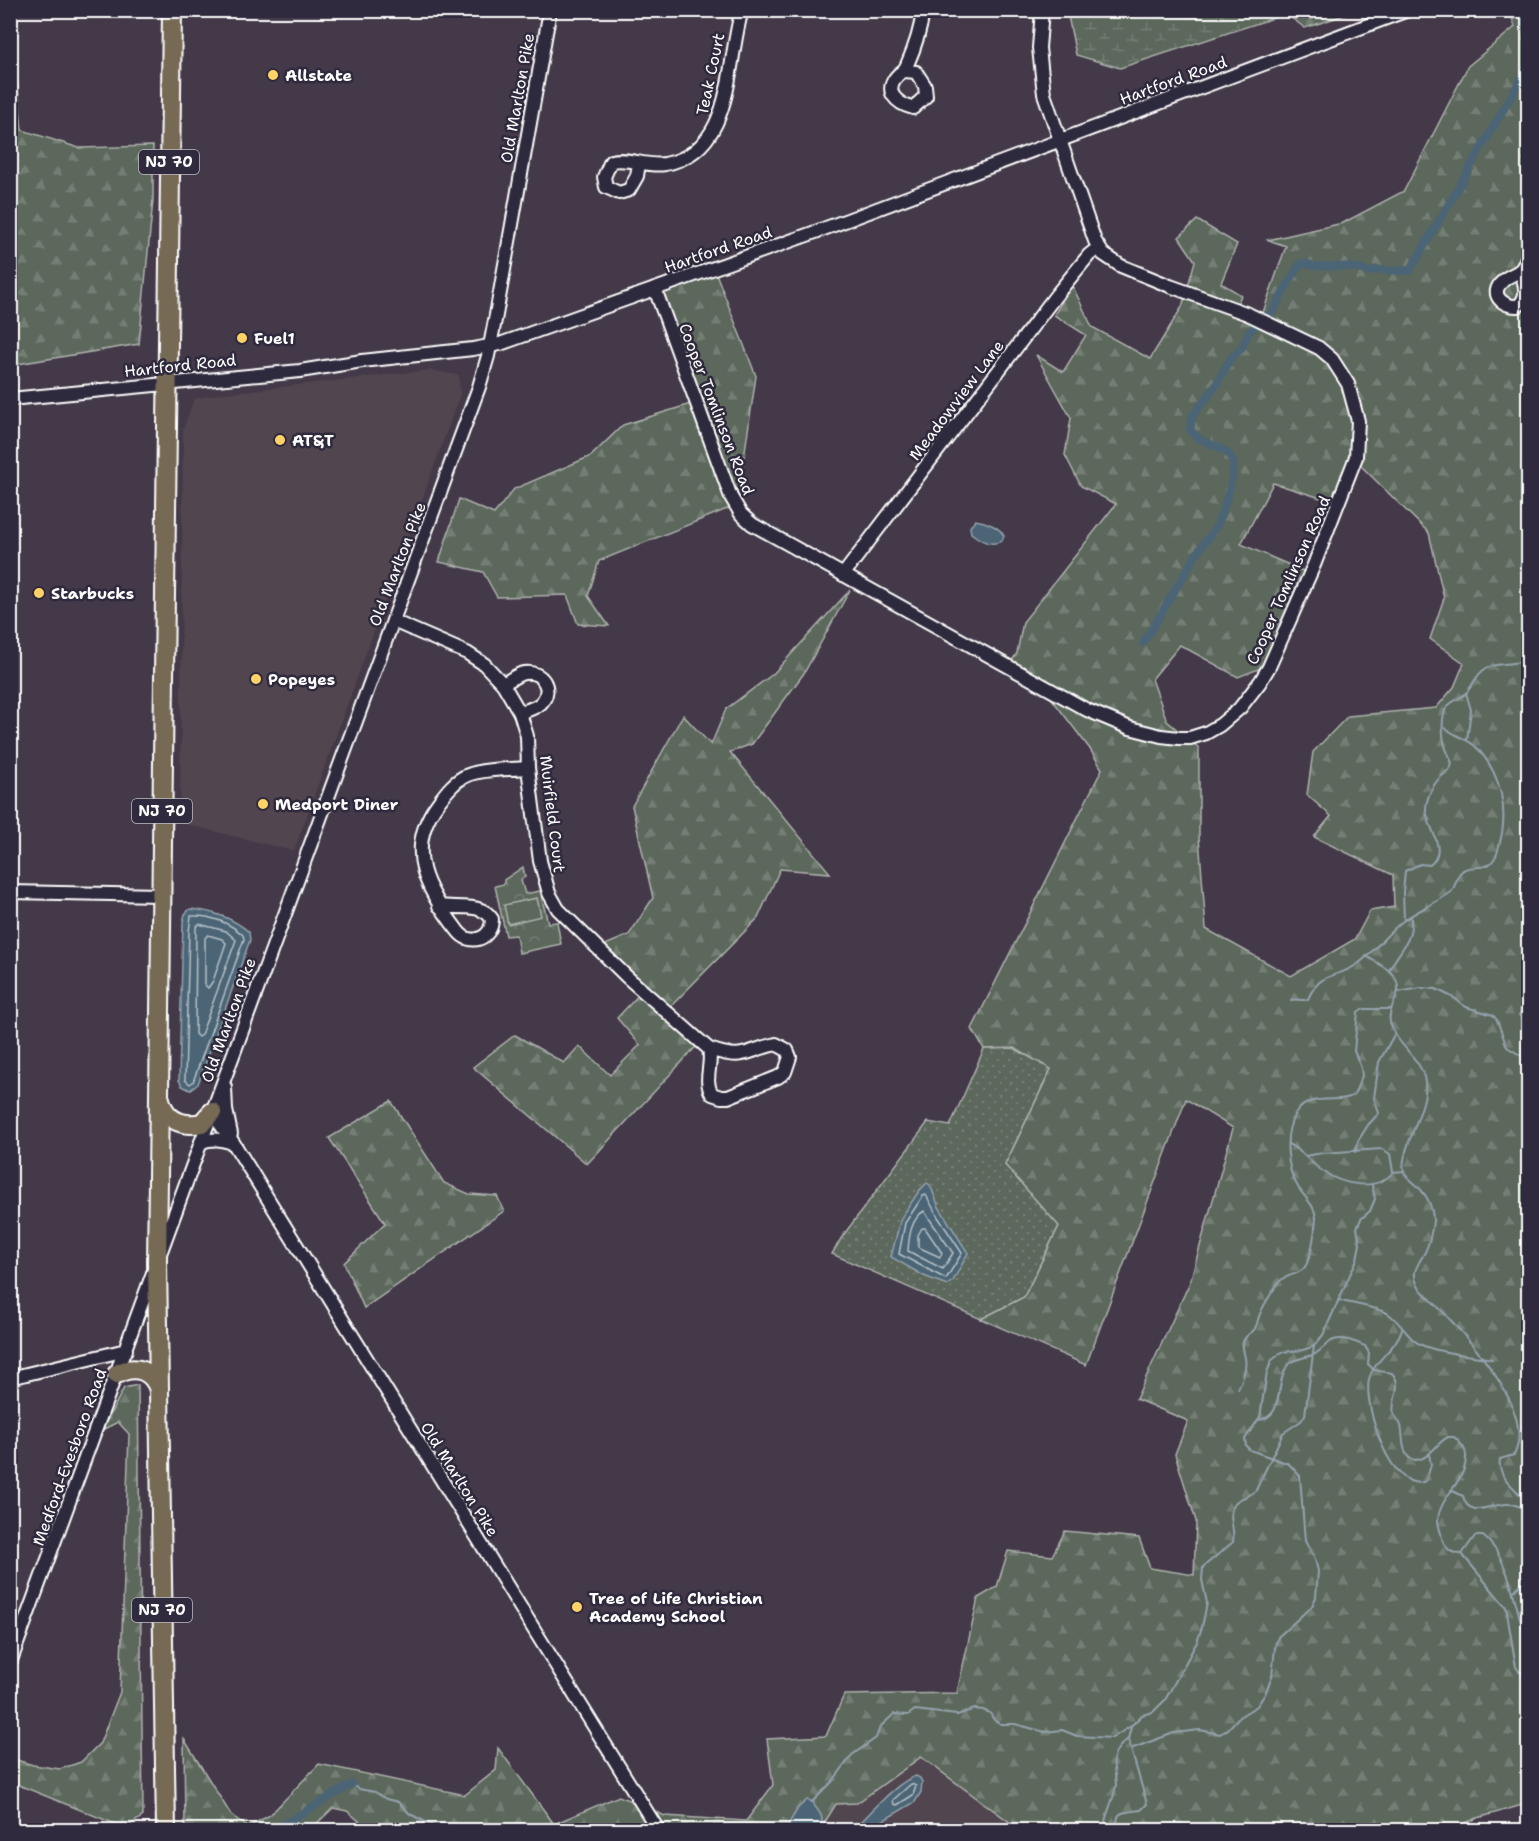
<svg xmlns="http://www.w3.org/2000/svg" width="1539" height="1841" font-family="'Shantell Sans',sans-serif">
<defs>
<pattern id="grass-dots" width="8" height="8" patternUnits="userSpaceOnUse" patternTransform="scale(1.5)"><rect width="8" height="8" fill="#5c675c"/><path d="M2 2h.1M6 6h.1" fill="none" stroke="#747e74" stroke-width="1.8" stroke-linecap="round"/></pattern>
<pattern id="forest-firs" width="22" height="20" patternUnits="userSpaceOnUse" patternTransform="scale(1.5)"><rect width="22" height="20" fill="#5c675c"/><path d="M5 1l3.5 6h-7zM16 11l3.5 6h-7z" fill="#747e74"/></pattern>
<pattern id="wetland-marsh" width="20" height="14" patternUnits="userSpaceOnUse" patternTransform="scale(1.5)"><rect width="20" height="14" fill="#5c675c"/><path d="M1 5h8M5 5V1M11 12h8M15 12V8" fill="none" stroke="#747e74"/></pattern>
<pattern id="park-crowns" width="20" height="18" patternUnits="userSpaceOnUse" patternTransform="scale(1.5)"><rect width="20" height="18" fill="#5c675c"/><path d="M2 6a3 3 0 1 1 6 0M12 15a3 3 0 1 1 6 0" fill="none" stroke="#747e74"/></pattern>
</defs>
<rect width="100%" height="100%" fill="#433948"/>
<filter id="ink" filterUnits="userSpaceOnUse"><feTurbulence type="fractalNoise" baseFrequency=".0167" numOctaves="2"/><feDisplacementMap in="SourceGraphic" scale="12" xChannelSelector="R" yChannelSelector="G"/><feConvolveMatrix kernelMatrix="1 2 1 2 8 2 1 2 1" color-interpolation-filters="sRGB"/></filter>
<g filter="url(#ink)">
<g fill="#51444f">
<path d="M 429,370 L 459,375 L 460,395 L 294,851 L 180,823 L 183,429 L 194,399 L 218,394 Z"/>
<path d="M 921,1757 L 1015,1826 L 1017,1830 L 820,1830 L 836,1804 L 857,1803 Z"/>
</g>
<path fill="url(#grass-dots)" stroke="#aeb3ae" stroke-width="1.5" d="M 1014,1048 L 1051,1069 L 1005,1165 L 1059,1226 L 1024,1297 L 981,1319 L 832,1254 L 842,1237 L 928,1122 L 950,1126 L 984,1049 Z"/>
<g fill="url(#forest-firs)" stroke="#aeb3ae" stroke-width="1.5" fill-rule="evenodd">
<path d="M 1282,11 L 1357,11 L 1305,28 Z"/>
<path d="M 1510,11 L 1528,11 L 1528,881 L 1526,885 L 1528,887 L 1528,996 L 1519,1015 L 1528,1025 L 1528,1806 L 1522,1805 L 1478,1818 L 1447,1830 L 1017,1830 L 1015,1826 L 921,1757 L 857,1803 L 836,1804 L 820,1830 L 370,1830 L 347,1811 L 333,1808 L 310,1830 L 185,1830 L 184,1739 L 231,1815 L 248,1827 L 270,1815 L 319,1764 L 465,1795 L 496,1770 L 498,1748 L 554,1824 L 619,1796 L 665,1816 L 746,1821 L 773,1785 L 767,1739 L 826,1736 L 844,1695 L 957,1693 L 978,1598 L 997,1587 L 1008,1551 L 1052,1556 L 1065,1531 L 1139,1538 L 1150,1568 L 1194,1575 L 1196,1521 L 1175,1454 L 1188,1421 L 1136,1399 L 1190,1282 L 1233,1128 L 1186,1099 L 1086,1365 L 981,1319 L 1024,1297 L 1059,1226 L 1005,1165 L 1051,1069 L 1014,1048 L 984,1049 L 972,1029 L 1102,769 L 1090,749 L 1036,678 L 1010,664 L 1017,653 L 1023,622 L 1116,504 L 1081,486 L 1065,455 L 1071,418 L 1036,355 L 1063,372 L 1086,335 L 1054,315 L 1072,285 L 1092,327 L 1150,359 L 1182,307 L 1195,261 L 1179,237 L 1197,220 L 1237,244 L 1221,283 L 1241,295 L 1235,310 L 1260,321 L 1286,246 L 1268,240 L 1343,223 L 1404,191 L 1468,66 L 1515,27 ZM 1357,462 L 1429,533 L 1444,598 L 1430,639 L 1464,663 L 1454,687 L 1436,708 L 1348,716 L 1313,752 L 1307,795 L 1331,816 L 1314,837 L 1393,875 L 1394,907 L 1370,911 L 1355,939 L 1291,976 L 1206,929 L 1199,837 L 1199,748 L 1167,721 L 1152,679 L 1180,645 L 1238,677 L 1269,665 L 1310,574 L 1241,544 L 1273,483 L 1340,504 Z"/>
<path d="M 11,37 L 13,37 L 22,130 L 79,148 L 153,146 L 153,200 L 139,344 L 11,365 Z"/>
<path d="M 715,271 L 756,376 L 737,505 L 599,561 L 588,596 L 609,626 L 578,624 L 567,595 L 497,597 L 483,572 L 439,562 L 459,499 L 494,514 L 514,489 L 591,456 L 623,425 L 694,403 L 659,290 Z"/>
<path d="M 850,590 L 804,673 L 752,744 L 730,752 L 830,873 L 780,869 L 758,918 L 670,1007 L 704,1038 L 587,1164 L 473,1067 L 515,1035 L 564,1063 L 579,1046 L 610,1075 L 640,1045 L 617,1018 L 647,986 L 603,946 L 629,935 L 653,898 L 632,806 L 683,715 L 711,745 L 726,709 L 773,674 Z"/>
<path d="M 391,1101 L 444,1183 L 469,1194 L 497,1196 L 504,1211 L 364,1308 L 344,1263 L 385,1223 L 329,1138 Z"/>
<path d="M 138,1385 L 143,1816 L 125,1828 L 11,1782 L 10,1758 L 33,1765 L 60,1769 L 81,1762 L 100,1743 L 120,1692 L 129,1434 L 118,1422 L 102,1430 L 124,1388 Z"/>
</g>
<path fill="url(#wetland-marsh)" stroke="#aeb3ae" stroke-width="1.5" d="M 1282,10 L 1286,14 L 1120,68 L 1076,55 L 1067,11 Z"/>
<path fill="url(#park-crowns)" stroke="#aeb3ae" stroke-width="1.5" d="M 523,867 L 525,877 L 521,880 L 525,894 L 540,891 L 548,923 L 557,922 L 561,944 L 519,953 L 516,935 L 506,936 L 495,886 L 504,884 L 504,880 Z"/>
<path fill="#5c675c" stroke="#aeb3ae" stroke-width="1.5" d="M 537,898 L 541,916 L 508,924 L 504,905 Z"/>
<g fill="#4c6576" stroke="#94a3ad" stroke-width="1.5">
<path d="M 975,520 C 985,521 1000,527 1004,536 L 1002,541 C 990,547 980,540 971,533 L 970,527 Z"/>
<path d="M 190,909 C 213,911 232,917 249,932 L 250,940 L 198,1084 L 190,1090 L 182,1086 L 179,1080 L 183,922 L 185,914 Z"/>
<path d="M 927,1183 L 930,1185 L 939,1207 L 968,1253 L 953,1281 L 947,1285 L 924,1276 L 891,1257 L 901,1218 L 919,1191 Z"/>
<path d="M 916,1776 L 920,1778 L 922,1782 L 921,1792 L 915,1802 L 867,1830 L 853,1830 C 868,1816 897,1781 916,1776 Z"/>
<path d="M 807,1800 L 814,1802 L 814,1805 C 822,1815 825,1819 818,1830 L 785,1830 L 798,1808 Z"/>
</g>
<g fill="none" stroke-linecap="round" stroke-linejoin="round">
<g stroke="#b7c1c8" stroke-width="1.5">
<path d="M 191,916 C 209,915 229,922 243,935 L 244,939 L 193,1082 L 190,1084 L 185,1080 L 189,931 Z"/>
<path d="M 199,924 L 226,931 L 236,940 L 201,1035 L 198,1037 L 195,1034 L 196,927 Z"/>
<path d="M 208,935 L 222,939 L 226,943 L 213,981 L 208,988 L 205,985 L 205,938 Z"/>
<path d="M 926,1195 L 938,1217 L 962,1253 L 946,1279 L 899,1254 L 905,1223 L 923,1196 Z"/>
<path d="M 924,1211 L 953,1253 L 943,1269 L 908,1251 C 909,1236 911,1219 924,1211 Z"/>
<path d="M 922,1228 L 925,1228 L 942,1253 L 940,1257 L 918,1247 L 918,1235 Z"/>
<path d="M 911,1784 L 916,1786 L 913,1795 L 897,1805 L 894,1804 L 893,1800 Z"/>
</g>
<g stroke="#94a3ad" stroke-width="2">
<path d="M 1466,693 L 1471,710 L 1467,740"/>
<path d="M 1404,920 L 1403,892 L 1405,871 L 1420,864 L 1430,865 C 1450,848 1425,826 1426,808 C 1427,796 1434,782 1443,775 C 1448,771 1450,770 1452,764 C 1451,759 1449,756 1447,751 C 1442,741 1440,714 1448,706 C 1453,700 1462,698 1467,692 C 1475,682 1478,670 1492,666 C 1505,662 1517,666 1528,657"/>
<path d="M 1366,956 C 1377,963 1392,969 1397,982 C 1402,996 1387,1007 1390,1022 C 1397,1050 1429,1059 1425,1093 C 1423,1115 1399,1154 1404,1172 C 1405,1176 1410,1179 1413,1182 C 1425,1192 1433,1205 1433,1221 C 1432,1230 1429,1244 1425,1252 C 1418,1265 1409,1273 1420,1289 C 1451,1319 1539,1406 1514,1455 L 1500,1459 C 1497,1475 1511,1484 1520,1495 C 1524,1501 1523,1507 1528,1512"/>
<path d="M 1389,971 C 1399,949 1413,944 1411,916"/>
<path d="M 1398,992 L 1421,988 L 1436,989 L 1454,998 L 1466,1007 L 1493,1015 L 1497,1020 L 1507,1047 L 1528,1060"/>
<path d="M 1291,1000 C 1297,998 1302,1002 1308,999 C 1321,969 1337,980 1359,963 C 1375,951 1386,934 1403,921 C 1418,910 1436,903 1451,892 C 1457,885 1456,873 1465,869 C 1475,865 1487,871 1494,859 C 1497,856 1498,850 1499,846 C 1509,812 1502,774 1476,747 C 1471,741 1452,734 1445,728"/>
<path d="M 1288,1144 C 1303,1150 1310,1164 1324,1172 C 1343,1185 1378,1192 1393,1172 L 1390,1154 L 1382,1149 L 1322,1153 L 1305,1156"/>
<path d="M 1355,1152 L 1358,1141 L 1368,1125 L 1379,1113 L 1374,1098 L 1379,1062 L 1395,1033"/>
<path d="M 1393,1172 L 1404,1171"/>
<path d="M 1338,1300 C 1352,1304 1375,1307 1387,1313 C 1402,1322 1407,1340 1424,1346 C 1445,1354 1470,1355 1492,1359"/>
<path d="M 1402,1329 C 1396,1349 1374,1360 1369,1379 C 1363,1405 1391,1496 1426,1481 L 1431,1465 L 1429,1454"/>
<path d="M 1374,1370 L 1392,1373 C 1404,1386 1390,1400 1394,1414 C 1396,1418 1400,1422 1401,1426 C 1404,1436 1400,1468 1423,1458 C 1433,1453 1438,1442 1448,1437 L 1454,1437 C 1460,1443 1466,1448 1466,1456 C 1467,1481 1440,1495 1438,1520 C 1438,1526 1441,1532 1442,1538 C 1445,1549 1451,1554 1462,1554"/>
<path d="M 1238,1389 C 1242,1381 1247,1368 1245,1358 C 1244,1351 1240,1343 1246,1337 C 1248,1334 1251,1333 1253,1331 C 1258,1326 1257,1320 1260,1314 C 1264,1304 1272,1292 1278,1283 C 1284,1275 1294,1276 1302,1270 C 1311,1264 1315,1230 1316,1219 C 1316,1206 1304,1197 1298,1187 C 1286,1169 1283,1132 1296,1113 C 1310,1091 1340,1105 1354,1095 L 1362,1076 L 1361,1068 L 1354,1051 L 1358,1012 L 1362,1009 L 1390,1009"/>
<path d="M 1258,1420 C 1284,1418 1275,1386 1286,1368 C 1291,1358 1306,1358 1315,1354 C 1320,1351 1324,1346 1330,1342 C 1340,1335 1355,1342 1365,1346 L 1369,1353 L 1368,1364 L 1374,1370"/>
<path d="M 1451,1490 L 1463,1496 C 1469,1521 1493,1502 1509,1504 C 1515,1504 1518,1507 1524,1507"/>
<path d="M 1524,1507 L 1528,1503"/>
<path d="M 1462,1554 L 1475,1536 L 1483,1536 C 1511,1557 1516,1614 1528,1646"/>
<path d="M 1462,1554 L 1506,1607 L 1516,1667 L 1528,1682"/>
<path d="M 1514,1591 L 1521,1584 L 1528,1566"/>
<path d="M 1519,1672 L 1528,1670"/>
<path d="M 1133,1748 L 1174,1733 L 1200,1730 L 1220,1734 L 1227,1730 L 1239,1717 L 1257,1706 L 1265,1694 L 1272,1677 L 1275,1648 L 1278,1637 L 1312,1606 L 1316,1597 L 1318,1571 L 1315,1559 L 1305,1541 L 1300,1476 L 1289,1464 L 1250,1450 L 1246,1446 L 1245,1439 L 1260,1417 L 1267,1372 L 1272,1360 L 1282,1352 L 1303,1350 L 1314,1346 L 1323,1335 L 1357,1259 L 1360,1244 L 1357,1228 L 1361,1219 L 1370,1211 L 1375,1199 L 1372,1185"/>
<path d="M 352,1784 L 359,1789 L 375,1792 L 386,1799 L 398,1802 L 410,1814 L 441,1830"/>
<path d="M 812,1802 L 833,1781 L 852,1755 L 876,1738 L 880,1727 L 894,1714 L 908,1715 L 915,1710 L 957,1715 L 975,1709 L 983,1710 L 990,1713 L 994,1720 L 1001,1724 L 1015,1724 L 1045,1732 L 1062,1730 L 1077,1736 L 1112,1738 L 1131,1726 L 1142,1715 L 1153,1712 L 1165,1700 L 1197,1642 L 1202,1627 L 1207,1603 L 1202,1580 L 1203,1567 L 1233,1542 C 1236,1529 1226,1515 1235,1503 C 1240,1497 1250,1497 1256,1490 L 1283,1433 L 1301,1421 L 1305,1415 L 1314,1346"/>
<path d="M 1104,1829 L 1114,1830"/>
<path d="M 1104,1830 C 1104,1814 1114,1802 1116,1785 C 1116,1776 1112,1766 1114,1757 C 1116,1749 1122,1744 1128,1739"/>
<path d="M 1118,1830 C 1114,1808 1125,1813 1141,1810 L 1147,1804 L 1128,1739 L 1131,1727"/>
</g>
<g stroke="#4c6576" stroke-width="8">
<path d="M 1523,10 L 1528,31"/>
<path d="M 1143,643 C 1161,614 1178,585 1196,555 C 1202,545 1211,535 1217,525 C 1222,514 1236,473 1233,462 C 1228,443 1198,446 1190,429 L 1193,415 L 1215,387 L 1230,359 L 1241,349 L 1249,332 L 1273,311 L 1299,265 L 1302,263 L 1316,266 L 1351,267 L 1368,272 L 1377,270 L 1410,271 L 1528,67"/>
<path d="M 274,1830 L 352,1784"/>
</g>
<defs>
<g id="minor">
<path d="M 905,71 L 916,72 L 925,86 L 926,96 L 913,108 C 897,104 882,91 898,75 C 902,71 905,71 907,65 C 915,47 921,30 923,10"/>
<path d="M 639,163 L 637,176 L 629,190 L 619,193 L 606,187 L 604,177 L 611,161 C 629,157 646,167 665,164 C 735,151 726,63 742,10"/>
<path d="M 1521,270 C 1524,284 1530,296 1518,306 C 1503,307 1488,294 1503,281 C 1507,276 1514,275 1519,271 C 1524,268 1526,260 1528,255"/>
<path d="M 655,289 L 731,497 L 741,514 L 752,524 L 1087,710 L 1130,728 L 1161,736 L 1179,738 L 1190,738 L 1206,733 L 1220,725 L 1240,708 L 1260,682 L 1269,667 L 1314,565 L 1356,457 L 1358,421 L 1348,384 L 1332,359 L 1319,348 L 1248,314 L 1170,286 L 1121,266 L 1103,254 L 1095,241 L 1044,94 L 1039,48 L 1042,10"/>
<path d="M 10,399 L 300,371 L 362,361 L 473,349 L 500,344 L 810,234 L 1408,10"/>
<path d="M 843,575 L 1057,294 L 1089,255 L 1098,248"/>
<path d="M 393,621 L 467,653 L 484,664 L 503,684 L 520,713 L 527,736 L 528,768 L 540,861 L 549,893 L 558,909 L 627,977 L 709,1049 C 713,1064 703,1080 712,1094 L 721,1097 L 728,1097 L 778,1077 L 785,1072 L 790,1057 L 787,1050 L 776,1044 C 742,1052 745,1061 709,1049"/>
<path d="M 503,684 C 509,681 517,674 524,673 C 542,670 554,689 541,703 C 536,708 527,710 520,713"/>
<path d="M 10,892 L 161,895"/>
<path d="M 439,906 C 456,909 482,902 492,919 C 492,939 470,947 458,931 C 427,891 403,850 438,803 C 446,792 455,780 468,775 C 486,768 509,770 528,768"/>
<path d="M 225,1087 L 226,1110 L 231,1134"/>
<path d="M 212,1112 L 234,1144 L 658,1830"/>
<path d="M 201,1142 C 214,1138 222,1139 234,1144"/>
<path d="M 161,1251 L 479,387 L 488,356 L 496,315 L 550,10"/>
<path d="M 10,1378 L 126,1350"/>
<path d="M 10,1663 L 154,1270"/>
</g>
<g id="highway">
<path d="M 160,1099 C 165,1120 182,1127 202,1123 L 212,1112"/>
<path d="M 117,1374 C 135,1364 153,1370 159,1390"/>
<path d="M 166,1830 L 157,1262 L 172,10"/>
</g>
</defs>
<use href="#minor" stroke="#fff" stroke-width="16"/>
<use href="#highway" stroke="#fff" stroke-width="22"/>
<use href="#minor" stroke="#2f2a3d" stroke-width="12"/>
<use href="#highway" stroke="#766a54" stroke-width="18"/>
</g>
</g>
<g fill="#ffd166" stroke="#2f2a3d" stroke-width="2">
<circle cx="273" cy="75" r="6"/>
<circle cx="242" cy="338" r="6"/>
<circle cx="280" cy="440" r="6"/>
<circle cx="39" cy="593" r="6"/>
<circle cx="256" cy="679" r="6"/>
<circle cx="263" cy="804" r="6"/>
<circle cx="577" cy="1607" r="6"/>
</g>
<g text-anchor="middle" stroke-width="5" stroke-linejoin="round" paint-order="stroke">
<g fill="#2f2a3d" stroke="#c1bfc5" stroke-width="1.5">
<rect x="139" y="150" width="60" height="24" rx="4.5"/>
<rect x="132" y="799" width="60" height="24" rx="4.5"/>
<rect x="132" y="1598" width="60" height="24" rx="4.5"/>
</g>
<g font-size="15" font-weight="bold" fill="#fff">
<text x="169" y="167">NJ 70</text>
<text x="162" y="816">NJ 70</text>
<text x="162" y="1615">NJ 70</text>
</g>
<g font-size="16" fill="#fff" stroke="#2f2a3d">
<text transform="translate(710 74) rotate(-78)" y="6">Teak Court</text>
<text transform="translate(1173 80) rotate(-20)" y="6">Hartford Road</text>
<text transform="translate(517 98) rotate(-80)" y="6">Old Marlton Pike</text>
<text transform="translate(718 249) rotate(-19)" y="6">Hartford Road</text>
<text transform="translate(180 365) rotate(-6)" y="6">Hartford Road</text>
<text transform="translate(956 400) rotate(-53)" y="6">Meadowview Lane</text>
<text transform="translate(717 409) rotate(69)" y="6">Cooper Tomlinson Road</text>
<text transform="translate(397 564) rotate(-69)" y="6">Old Marlton Pike</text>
<text transform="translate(1288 580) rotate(-66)" y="6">Cooper Tomlinson Road</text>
<text transform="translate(553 814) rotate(83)" y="6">Muirfield Court</text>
<text transform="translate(228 1020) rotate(-70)" y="6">Old Marlton Pike</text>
<text transform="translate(69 1457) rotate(-70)" y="6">Medford-Evesboro Road</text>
<text transform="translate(460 1479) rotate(58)" y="6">Old Marlton Pike</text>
</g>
<g font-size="16" font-weight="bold" fill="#fff" stroke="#2f2a3d" text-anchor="start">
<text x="285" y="81">Allstate</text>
<text x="254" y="344">Fuel1</text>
<text x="292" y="446">AT&amp;T</text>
<text x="51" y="599">Starbucks</text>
<text x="268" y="685">Popeyes</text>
<text x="275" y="810">Medport Diner</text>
<text x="589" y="1604">Tree of Life Christian<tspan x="589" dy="18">Academy School</tspan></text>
</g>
</g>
<rect width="1539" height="1841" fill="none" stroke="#2f2a3d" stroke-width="36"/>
<rect x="18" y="18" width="1503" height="1805" fill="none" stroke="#fff" stroke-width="2" filter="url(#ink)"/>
</svg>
